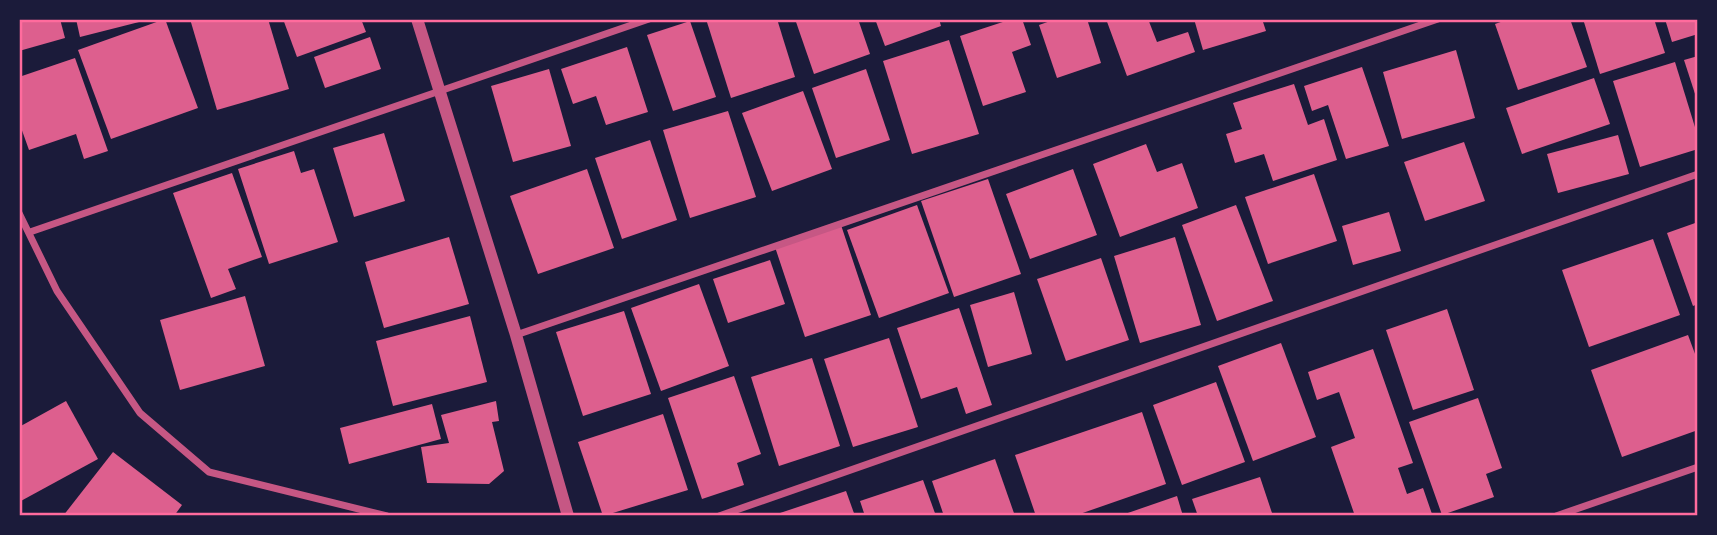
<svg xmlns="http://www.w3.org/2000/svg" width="1717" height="535" font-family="Figtree,sans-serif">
<rect width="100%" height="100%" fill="#1b1b3a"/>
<g fill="#dd5f8e">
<path d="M 19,19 L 60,19 L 65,38 L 19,51 Z"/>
<path d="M 76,19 L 147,19 L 147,20 L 80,37 Z"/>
<path d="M 165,19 L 198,108 L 111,139 L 78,50 Z"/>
<path d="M 190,19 L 268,19 L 289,89 L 217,110 Z"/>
<path d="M 283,19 L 361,19 L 366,32 L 297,57 Z"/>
<path d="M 706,19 L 777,19 L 795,77 L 731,98 Z"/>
<path d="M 795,19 L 858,19 L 870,54 L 814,74 Z"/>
<path d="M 875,19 L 939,19 L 941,26 L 885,46 Z"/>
<path d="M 1012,19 L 1022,19 L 1031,45 L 1012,52 L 1026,92 L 983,106 L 960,36 Z"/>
<path d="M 1056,19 L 1087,19 L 1101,63 L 1057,78 L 1039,25 Z"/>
<path d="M 1106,19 L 1148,19 L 1157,42 L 1188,32 L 1195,52 L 1127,76 Z"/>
<path d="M 1194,19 L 1262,19 L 1266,31 L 1203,50 Z"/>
<path d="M 1509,19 L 1570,19 L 1587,67 L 1518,90 L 1495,24 Z"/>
<path d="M 1583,19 L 1654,19 L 1665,53 L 1600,74 Z"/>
<path d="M 1665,19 L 1698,19 L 1698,34 L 1672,42 Z"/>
<path d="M 690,21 L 716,97 L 673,111 L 647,35 Z"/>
<path d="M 370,37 L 381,69 L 325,88 L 314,57 Z"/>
<path d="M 949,40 L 979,134 L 912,154 L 883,61 Z"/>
<path d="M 627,47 L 648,112 L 606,125 L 596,96 L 573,104 L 561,69 Z"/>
<path d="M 1456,50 L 1475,118 L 1402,139 L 1383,72 Z"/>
<path d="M 1698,56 L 1698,100 L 1697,100 L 1684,60 Z"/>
<path d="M 75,58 L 108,151 L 84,159 L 76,134 L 29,150 L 19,122 L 19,77 Z"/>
<path d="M 1675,62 L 1698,137 L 1698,149 L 1640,167 L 1613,81 Z"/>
<path d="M 1362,67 L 1389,146 L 1346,159 L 1328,105 L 1312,111 L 1304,86 Z"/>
<path d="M 549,69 L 571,146 L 513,162 L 491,86 Z"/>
<path d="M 866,69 L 890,140 L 836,158 L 812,88 Z"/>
<path d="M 1594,78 L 1610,124 L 1522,154 L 1506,108 Z"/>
<path d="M 1294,84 L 1308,125 L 1324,119 L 1337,160 L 1273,181 L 1264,154 L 1235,163 L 1226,134 L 1242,129 L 1233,103 Z"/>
<path d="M 803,91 L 832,169 L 772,191 L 742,113 Z"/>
<path d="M 728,111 L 756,197 L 690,218 L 663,130 Z"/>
<path d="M 384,133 L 405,201 L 354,217 L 333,148 Z"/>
<path d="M 1618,135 L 1629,174 L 1558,193 L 1547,154 Z"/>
<path d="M 650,140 L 677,220 L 622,239 L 595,158 Z"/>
<path d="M 1464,142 L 1485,201 L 1425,221 L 1404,162 Z"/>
<path d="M 1146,144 L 1157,172 L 1182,163 L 1198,208 L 1120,237 L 1093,164 Z"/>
<path d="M 294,151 L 301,173 L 314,169 L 338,242 L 269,264 L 238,169 Z"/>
<path d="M 587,169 L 614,248 L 538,274 L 510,196 Z"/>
<path d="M 1073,169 L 1097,235 L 1030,259 L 1006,194 Z"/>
<path d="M 232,173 L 262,257 L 228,269 L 236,289 L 211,298 L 173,193 Z"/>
<path d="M 1314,174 L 1337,241 L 1268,264 L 1245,197 Z"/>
<path d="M 988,179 L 1021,274 L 954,297 L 921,201 Z"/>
<path d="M 917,205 L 949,293 L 879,318 L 847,230 Z"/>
<path d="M 1236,205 L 1273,301 L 1217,321 L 1182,225 Z"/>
<path d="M 1389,212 L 1401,251 L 1353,265 L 1342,226 Z"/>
<path d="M 1698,222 L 1698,304 L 1693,306 L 1667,233 Z"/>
<path d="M 841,225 L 871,315 L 805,337 L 775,247 Z"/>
<path d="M 449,237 L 469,304 L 384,328 L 365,262 Z"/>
<path d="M 1175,237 L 1201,325 L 1140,343 L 1114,256 Z"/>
<path d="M 1653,239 L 1680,315 L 1589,347 L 1562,270 Z"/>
<path d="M 1101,258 L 1129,340 L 1066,361 L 1037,279 Z"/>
<path d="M 770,260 L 785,304 L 728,323 L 713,279 Z"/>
<path d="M 699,284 L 729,366 L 661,391 L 631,308 Z"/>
<path d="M 1014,292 L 1032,354 L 988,367 L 970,305 Z"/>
<path d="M 245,296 L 265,366 L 180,390 L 160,320 Z"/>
<path d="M 959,308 L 992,405 L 966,414 L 957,387 L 921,399 L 897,328 Z"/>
<path d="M 1447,309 L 1474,390 L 1413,410 L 1386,330 Z"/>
<path d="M 624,311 L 651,394 L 583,416 L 556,332 Z"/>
<path d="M 470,316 L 487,382 L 393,406 L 376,341 Z"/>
<path d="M 1688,335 L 1698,362 L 1698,430 L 1622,457 L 1591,370 Z"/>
<path d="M 889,338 L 918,427 L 853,447 L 824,359 Z"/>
<path d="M 1281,343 L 1316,437 L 1253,461 L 1218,366 Z"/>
<path d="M 1373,349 L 1413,463 L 1398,468 L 1407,494 L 1423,488 L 1432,514 L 1427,516 L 1355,516 L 1331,447 L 1355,438 L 1339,392 L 1317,400 L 1308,372 Z"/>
<path d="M 812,358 L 840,446 L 779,466 L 751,377 Z"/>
<path d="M 734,376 L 761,454 L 737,463 L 744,485 L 702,499 L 668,398 Z"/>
<path d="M 1216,382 L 1245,462 L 1182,485 L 1153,405 Z"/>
<path d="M 1478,398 L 1502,468 L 1486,474 L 1494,497 L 1442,515 L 1409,422 Z"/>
<path d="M 66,401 L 98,459 L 19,502 L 19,427 Z"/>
<path d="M 496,401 L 499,421 L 492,422 L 504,471 L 489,484 L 427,483 L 421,447 L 449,443 L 441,415 Z"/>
<path d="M 432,404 L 441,439 L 349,464 L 340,428 Z"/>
<path d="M 1142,412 L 1166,484 L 1074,516 L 1036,516 L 1015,455 Z"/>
<path d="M 663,414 L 688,490 L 603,516 L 578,442 Z"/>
<path d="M 113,452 L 182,505 L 174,516 L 63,516 Z"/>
<path d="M 995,459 L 1015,516 L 944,516 L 932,481 Z"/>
<path d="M 1260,477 L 1273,516 L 1198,516 L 1192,499 Z"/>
<path d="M 923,480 L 936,516 L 865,516 L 860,501 Z"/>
<path d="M 846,491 L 855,516 L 781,516 L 780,513 Z"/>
<path d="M 1177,496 L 1183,516 L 1122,516 L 1122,515 Z"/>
</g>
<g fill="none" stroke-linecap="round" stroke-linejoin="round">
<g stroke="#c65784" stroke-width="7">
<path d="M 19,213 L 57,291 L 140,413 L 209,472 L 387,516"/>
<path d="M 30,232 L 649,19"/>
<path d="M 516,335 L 1438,19"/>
<path d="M 719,516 L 1698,174"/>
<path d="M 1556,516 L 1698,467"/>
</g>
<path stroke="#c65784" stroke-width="12" d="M 417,19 L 516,335 L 568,516"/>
</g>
<rect width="1717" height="535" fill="none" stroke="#1b1b3a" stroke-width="42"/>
<rect x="21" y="21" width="1675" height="493" fill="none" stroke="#ff6b9d" stroke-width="2.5"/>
</svg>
